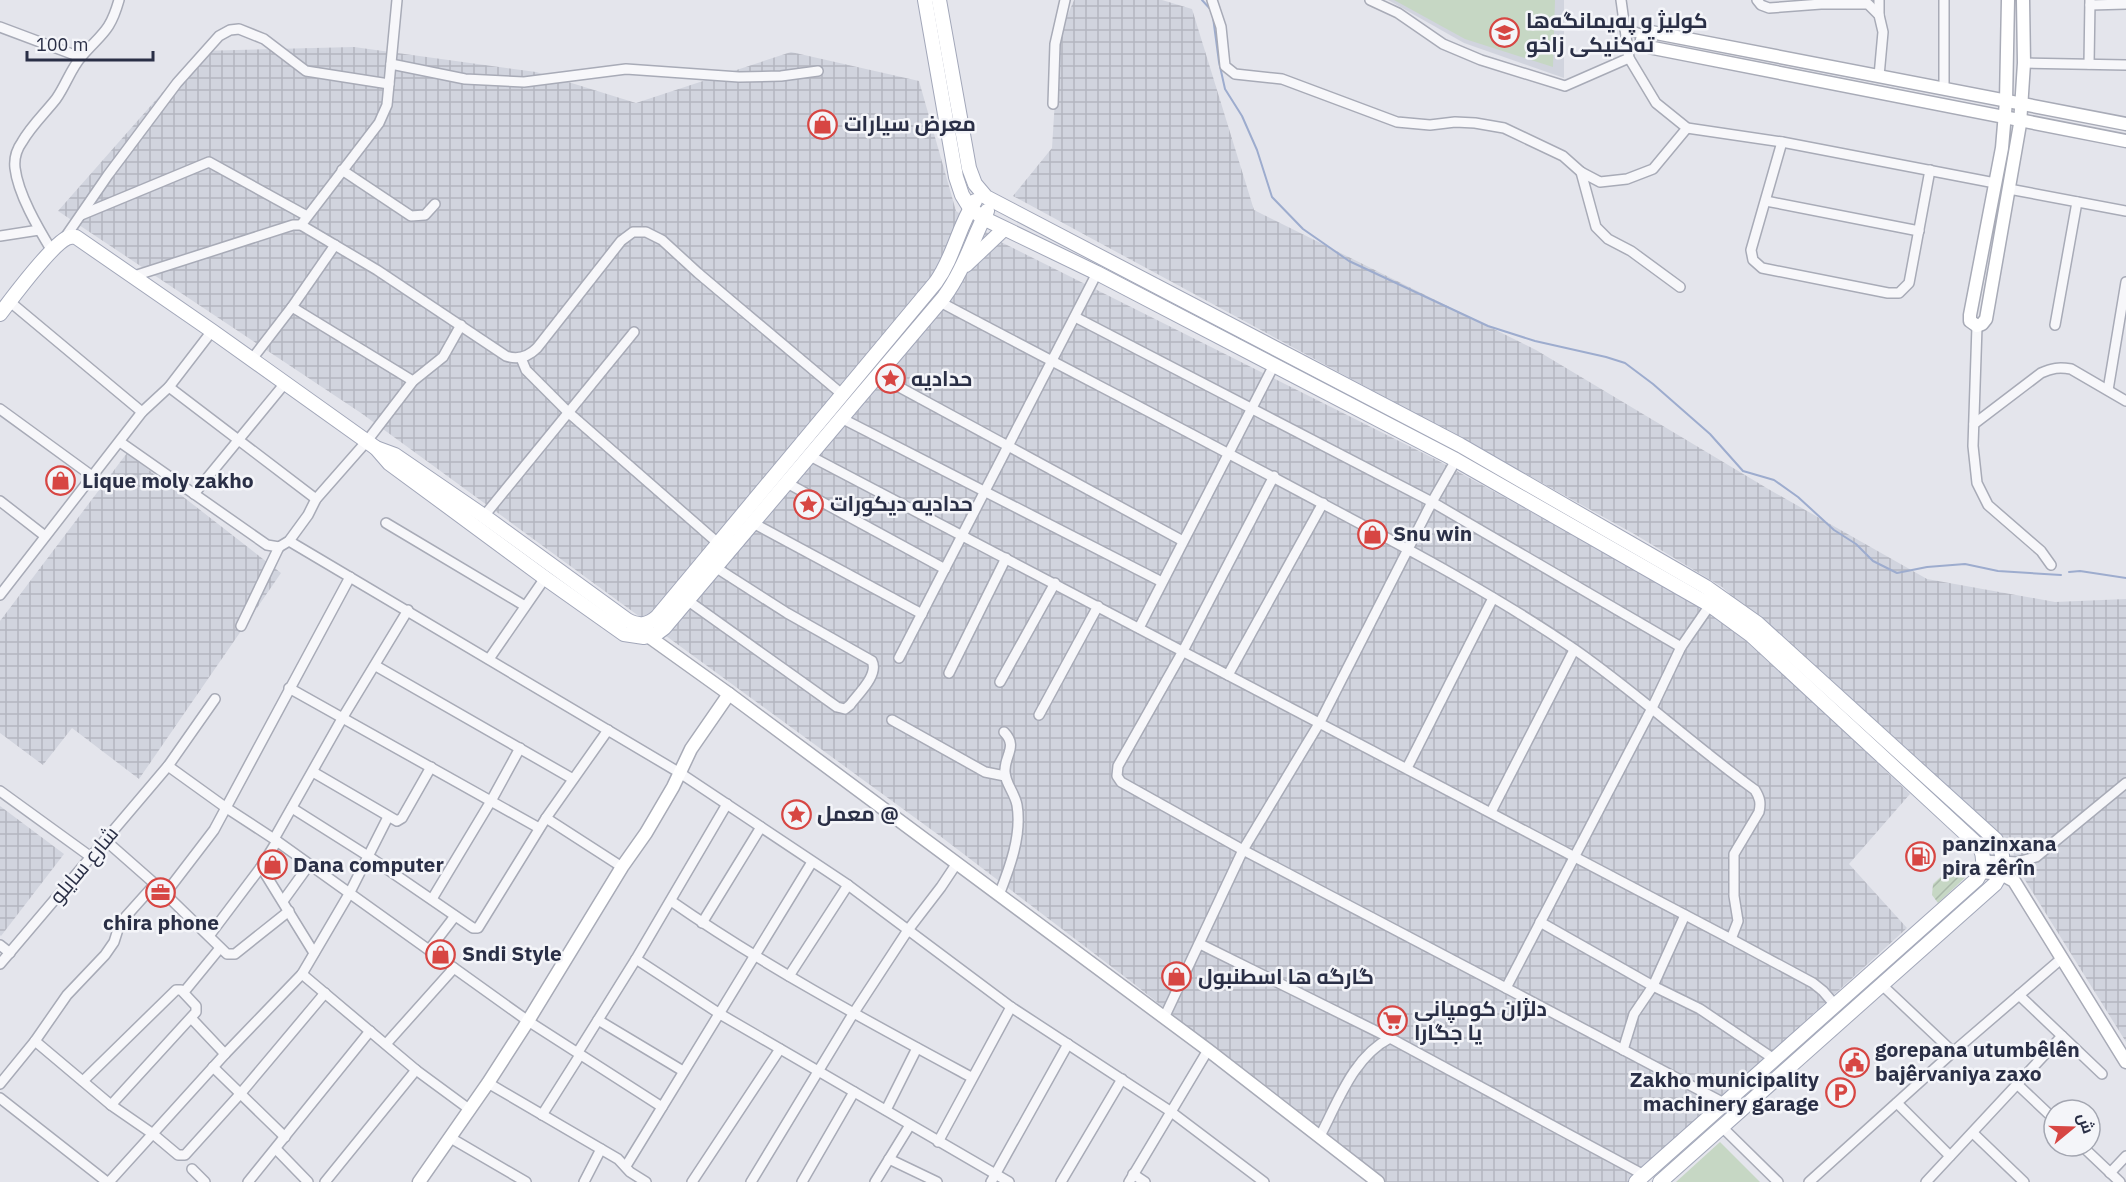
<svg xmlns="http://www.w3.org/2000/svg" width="2126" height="1182" font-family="'IBM Plex Sans',Cairo,sans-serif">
<defs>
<pattern id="industrial-grid" width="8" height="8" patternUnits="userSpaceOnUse" patternTransform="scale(1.5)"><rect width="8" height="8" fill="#d1d4de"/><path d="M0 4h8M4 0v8" fill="none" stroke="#b4b6c0"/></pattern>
<pattern id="garden-furrows" width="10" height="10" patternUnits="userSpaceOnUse" patternTransform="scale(1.5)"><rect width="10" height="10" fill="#c6d7c4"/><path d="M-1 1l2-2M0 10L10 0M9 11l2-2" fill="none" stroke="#aab9aa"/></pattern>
</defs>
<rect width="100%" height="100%" fill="#e4e5ec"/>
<path fill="#d1d4de" d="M 1388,0 L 1564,0 L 1564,78 L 1464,43 Z"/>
<g fill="url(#industrial-grid)">
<path d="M 1074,0 L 1162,0 L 1192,9 L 1254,210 L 1536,350 L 1770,490 L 1927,579 L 2055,602 L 2126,599 L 2126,1042 L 2015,864 L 2013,850 L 1987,823 L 1722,587 L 1636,535 L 1466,441 L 1013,196 L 1052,148 L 1059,36 Z"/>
<path d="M 354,47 L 536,72 L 636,103 L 791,52 L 919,81 L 956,211 L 1001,242 L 1437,460 L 1609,555 L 1721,614 L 1910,794 L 1849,864 L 1907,928 L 1629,1182 L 1384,1182 L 1129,980 L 940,836 L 361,413 L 58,211 L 199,51 Z"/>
<path d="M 127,453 L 281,573 L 139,779 L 72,728 L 43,765 L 0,733 L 0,621 Z"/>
<path d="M 0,806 L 64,854 L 1,936 L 0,935 Z"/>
</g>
<g fill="#c6d7c4">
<path d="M 1394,0 L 1555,0 L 1553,67 L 1465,39 Z"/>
<path d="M 1720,1142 L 1760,1182 L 1676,1182 Z"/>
</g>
<path fill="url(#garden-furrows)" d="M 1951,867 L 1963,868 L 1969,874 L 1938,903 L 1932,895 L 1933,884 Z"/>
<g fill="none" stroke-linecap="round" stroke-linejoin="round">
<g stroke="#9dacce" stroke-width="2">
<path d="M 1202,0 L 1212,11"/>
<path d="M 1213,17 L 1219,62 L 1225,89 L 1242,116 L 1257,150 L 1272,197 L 1303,229 L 1349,261 L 1488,326 L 1535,341 L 1606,357 L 1625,363 L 1653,384 L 1710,434 L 1743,471 L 1774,480 L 1798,497 L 1834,530 L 1856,544 L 1873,561 L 1897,573 L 1927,567 L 1965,564 L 1998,571 L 2061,575"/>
<path d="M 2069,572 L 2080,571 L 2126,578"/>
</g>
<defs>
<g id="street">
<path d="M 1212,0 L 1221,27 L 1225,66 L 1235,74 L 1282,79 L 1397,122 L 1430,125 L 1455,122 L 1475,123 L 1504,128 L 1563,156 L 1581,172 L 1600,182 L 1627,179 L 1653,169 L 1687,128"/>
<path d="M 1370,0 L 1398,13 L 1443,44 L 1481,60 L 1565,86 L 1629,58"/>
<path d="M 1621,0 L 1625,29 L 1644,35"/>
<path d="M 1757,0 L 1761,5 L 1769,8 L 1821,4 L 1868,4 L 1879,15 L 1883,32 L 1879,76"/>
<path d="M 1944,0 L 1944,89"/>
<path d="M 2090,5 L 2126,4"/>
<path d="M 1879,15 L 1879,0"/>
<path d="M 0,27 L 80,57"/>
<path d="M 1625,29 L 1629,58 L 1656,103 L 1687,128 L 1782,142 L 1995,183"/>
<path d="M 2024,63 L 2126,65"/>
<path d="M 391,64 L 465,79 L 524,82 L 626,69 L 739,77 L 781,76 L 818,71"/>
<path d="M 2089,64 L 2090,0"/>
<path d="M 1053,104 L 1055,44 L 1065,0"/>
<path d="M 1782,142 L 1751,250 L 1753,260 L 1762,268 L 1888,293 L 1899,293 L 1909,283 L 1930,170"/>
<path d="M 342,170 L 411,216 L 425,215 L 435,204"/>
<path d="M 1581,172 L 1596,227 L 1608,239 L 1631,251 L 1680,287"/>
<path d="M 2009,189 L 2126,211"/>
<path d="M 1766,201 L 1919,231"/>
<path d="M 81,215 L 209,162 L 307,216"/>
<path d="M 301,225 L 379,123 L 387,105 L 397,0"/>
<path d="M 0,236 L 39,230"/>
<path d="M 64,239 L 108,175 L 177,83 L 219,36 L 230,30 L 239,29 L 264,39 L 306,71 L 389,84"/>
<path d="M 52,251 C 38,228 18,194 15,168 C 14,159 17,149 22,142 C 31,126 45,113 56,99 C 66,85 71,68 82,56 C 102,33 110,32 119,0"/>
<path d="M 134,276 L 293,225 L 301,225 L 377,270 L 506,356 C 518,360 528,357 537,348 L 621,241 L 633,232 L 646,232 L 662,240 L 698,273 L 843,395"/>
<path d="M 9,301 L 142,412"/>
<path d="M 940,302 C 1068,370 1197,436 1325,505 C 1410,550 1495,595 1574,649 C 1637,693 1693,745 1755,790 C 1760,798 1761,803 1759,812 L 1734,854 L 1734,896 L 1738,921 L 1731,939"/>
<path d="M 292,307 L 413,381"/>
<path d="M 1075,317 L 1432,502 L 1681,647"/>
<path d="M 2055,325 L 2077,202"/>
<path d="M 1977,326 L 1973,446 L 1977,483 L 1988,505 L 2041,551 L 2051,565"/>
<path d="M 521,358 L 526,370 L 569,413 L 719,544"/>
<path d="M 252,359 L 292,307 L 335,245"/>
<path d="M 877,375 L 1183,541"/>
<path d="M 169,387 L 316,499"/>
<path d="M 2108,390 L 2126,282"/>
<path d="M 0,409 L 92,476"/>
<path d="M 841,418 L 1162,582"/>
<path d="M 1974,424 L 2041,373 C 2052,368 2059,367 2071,369 L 2126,401"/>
<path d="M 120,442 L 267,545 L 279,547 L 289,541 L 308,515 L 316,499 L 367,441 L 413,381 L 443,357 L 461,325"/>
<path d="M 810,456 L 1731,939 L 1813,983 L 1823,991 L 1835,1005"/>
<path d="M 1274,476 L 1183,651 L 1118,766 L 1117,776 L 1121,782 L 1243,850 L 1506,988"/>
<path d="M 787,483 L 945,569"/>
<path d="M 194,494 L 286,382"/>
<path d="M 0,501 L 45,536"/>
<path d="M 484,516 L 634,332"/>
<path d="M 386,523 L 525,606"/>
<path d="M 753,523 L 922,614"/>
<path d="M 289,541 L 680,773 L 848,885 L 1011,1007 L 1170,1111 L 1264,1182"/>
<path d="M 0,595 L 142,412 L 169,387 L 212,331"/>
<path d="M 687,600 L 837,707 L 845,709 L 850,705 C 858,694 879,675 872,661 L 787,613 L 715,567"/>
<path d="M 1710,605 L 1681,647 L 1652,708 L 1506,988 L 1724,1103"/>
<path d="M 241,626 L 279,547"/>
<path d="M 1139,628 L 1274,365"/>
<path d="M 899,658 L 1097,273"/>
<path d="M 489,659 L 545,578"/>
<path d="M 376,666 L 573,779"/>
<path d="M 949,673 L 1006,558"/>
<path d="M 1228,675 L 1323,503"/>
<path d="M 1000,682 L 1055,583"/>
<path d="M 289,688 L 539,828"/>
<path d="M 1039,715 L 1098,606"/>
<path d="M 892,720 L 985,772 L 1005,776"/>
<path d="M 168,766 L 225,807 L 274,839 L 528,1021 L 662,1107"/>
<path d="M 1407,768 L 1493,598"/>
<path d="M 313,772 L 397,821 L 402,818 L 431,767"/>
<path d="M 0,791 L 91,857"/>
<path d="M 292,808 L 368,856 L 473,928 L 478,928 L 546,818 L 608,730"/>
<path d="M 1491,812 L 1574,650"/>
<path d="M 546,818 L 622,867"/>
<path d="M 274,839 L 343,717 L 408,610"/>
<path d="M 105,840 L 155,884 L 227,954 L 235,954 L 289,911"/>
<path d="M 1984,860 L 2017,862 L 2036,857 L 2126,783"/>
<path d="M 261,867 L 314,953"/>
<path d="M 165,894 L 214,830 L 350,577"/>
<path d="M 999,895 C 1010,867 1022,835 1017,805 C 1015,793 1004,782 1005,770 C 1005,755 1018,746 1004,732"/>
<path d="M 432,899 L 491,801 L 520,748"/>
<path d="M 283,901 L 309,865"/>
<path d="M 671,901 C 766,967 869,1022 971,1077"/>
<path d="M 1540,922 L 1653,986 L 1700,1009 L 1774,1059"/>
<path d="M 702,923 L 761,827"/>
<path d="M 209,936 L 261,867 L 277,841"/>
<path d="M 1200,944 L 1390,1038 L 1644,1175"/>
<path d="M 0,945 L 10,953"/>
<path d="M 429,950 L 455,916"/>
<path d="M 636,959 L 720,1014 L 1009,1182"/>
<path d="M 0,964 L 168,766 L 215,699"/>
<path d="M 302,974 L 416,1070 L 469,1109"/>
<path d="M 789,976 L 848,885"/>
<path d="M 1882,985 L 1953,1052"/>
<path d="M 184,992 L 220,948"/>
<path d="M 2019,995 L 2102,1074"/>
<path d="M 191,1018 L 225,1054"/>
<path d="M 1164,1018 L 1243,850 L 1320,722 L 1432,502 L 1456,460"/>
<path d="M 598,1020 L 683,1071"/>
<path d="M 35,1041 L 111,1105 L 153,1134 L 178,1155 L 185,1155 L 241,1093 L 325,993"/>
<path d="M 386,1044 L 454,968"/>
<path d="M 1623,1050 L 1634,1014 L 1653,986 L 1685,915"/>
<path d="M 578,1052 L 636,959 L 727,804"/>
<path d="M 213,1067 L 285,1137"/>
<path d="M 83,1081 L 176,990 L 181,990 L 196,1006 L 196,1012 L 111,1105"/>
<path d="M 488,1083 L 618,1159 L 630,1172 L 646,1182"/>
<path d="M 0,1084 L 35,1041 L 67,995 L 105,955 L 114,942 L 120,923 L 155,884"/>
<path d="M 2018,1085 L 2054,1119"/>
<path d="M 0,1098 L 107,1182"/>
<path d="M 1897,1103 L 1950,1156"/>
<path d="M 886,1110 L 917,1048"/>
<path d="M 542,1115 L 580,1055"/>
<path d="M 1722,1127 L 1778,1182"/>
<path d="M 1973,1133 L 2024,1182"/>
<path d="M 1320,1136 C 1338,1102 1353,1057 1390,1038"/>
<path d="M 449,1137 L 526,1182"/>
<path d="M 938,1142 L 1011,1007"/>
<path d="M 2082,1146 L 2120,1182"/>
<path d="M 276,1149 L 308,1182"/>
<path d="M 889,1159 L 937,1182"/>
<path d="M 626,1166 L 812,862"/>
<path d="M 192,1169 L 205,1182"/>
<path d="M 2110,1173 L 2126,1156"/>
<path d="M 1133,1174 L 1145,1182"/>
<path d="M 109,1182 L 225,1054 L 302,974 L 349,894 L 388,817"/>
<path d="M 248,1182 L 370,1031"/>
<path d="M 325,1182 L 416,1070"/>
<path d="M 584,1182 L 601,1149"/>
<path d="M 692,1182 L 780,1049"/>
<path d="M 751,1182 L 853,1014 L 908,930 L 941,887 L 957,863"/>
<path d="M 802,1182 L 854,1092"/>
<path d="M 875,1182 L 910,1125"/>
<path d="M 991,1182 L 1068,1044"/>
<path d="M 1061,1182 L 1122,1079"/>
<path d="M 1129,1182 L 1208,1050"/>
<path d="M 1809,1182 L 1953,1052 L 2061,959"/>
<path d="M 1926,1182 L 2062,1036"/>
</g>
<g id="secondary">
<path d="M 2008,0 L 2006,101 L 2002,148 L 1970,315 L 1970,321 L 1977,326 L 1982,324 L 1986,319 L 2020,124 L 2024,63 L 2023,0"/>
<path d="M 2126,124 L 1651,32 L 1646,33 L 1642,40 L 1644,44 L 1648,47 L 2126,141"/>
<path d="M 645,631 L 648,636 L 729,694 L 1208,1050 L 1378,1182"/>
<path d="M 1982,872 L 2001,874 L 2014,881 L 2126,1062"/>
<path d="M 419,1182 L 488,1083 L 528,1021 L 622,867 L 646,833 L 673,787 L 691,749 L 729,694"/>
</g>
<g id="primary">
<path d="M 925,0 L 956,177 L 962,195 L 970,208 L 983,218 L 1097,273 L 1456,460 L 1710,605 L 1751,635 L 1980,847 C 1985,859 1984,868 1977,879 L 1636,1182"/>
<path d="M 939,0 L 969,168 L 975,184 L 986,197 L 1460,445 L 1706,587 L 1757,623 L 1996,840 C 2005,855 2005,869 1995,884 L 1660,1182"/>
<path d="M 966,265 L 1004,229"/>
<path d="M 0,314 C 12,298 52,245 67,238 C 71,236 72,237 76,237 L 212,331 L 376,448 L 395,455 L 484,516 L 627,620 C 638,626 647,626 657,617 L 936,282 C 954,257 958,227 975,201"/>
<path d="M 376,448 L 389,463 L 545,578 L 624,634 L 644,637 L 656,634 L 664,628 L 944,297 C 964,270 972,240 987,211"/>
</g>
</defs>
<use href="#street" stroke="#a8abb7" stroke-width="12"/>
<use href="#secondary" stroke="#a8abb7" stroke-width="15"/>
<use href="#primary" stroke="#a2a7b9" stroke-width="16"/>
<use href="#street" stroke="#f7f7fa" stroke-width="9"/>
<use href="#secondary" stroke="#fff" stroke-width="12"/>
<use href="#primary" stroke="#fff" stroke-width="14"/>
</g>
<defs>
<symbol id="university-ring" viewBox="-11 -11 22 22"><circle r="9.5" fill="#f4f5f9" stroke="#d74643" stroke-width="1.5"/><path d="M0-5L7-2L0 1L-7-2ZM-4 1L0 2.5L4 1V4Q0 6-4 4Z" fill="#d74643"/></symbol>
<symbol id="shop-ring" viewBox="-11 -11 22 22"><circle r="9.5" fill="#f4f5f9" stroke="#d74643" stroke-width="1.5"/><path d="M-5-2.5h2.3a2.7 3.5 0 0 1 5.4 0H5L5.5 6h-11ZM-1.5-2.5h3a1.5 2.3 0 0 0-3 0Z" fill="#d74643"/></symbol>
<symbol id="sight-ring" viewBox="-11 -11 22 22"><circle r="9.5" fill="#f4f5f9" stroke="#d74643" stroke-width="1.5"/><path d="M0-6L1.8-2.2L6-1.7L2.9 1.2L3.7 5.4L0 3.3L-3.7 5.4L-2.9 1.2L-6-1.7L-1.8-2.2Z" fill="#d74643"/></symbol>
<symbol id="fuel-ring" viewBox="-11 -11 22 22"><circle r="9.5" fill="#f4f5f9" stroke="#d74643" stroke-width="1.5"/><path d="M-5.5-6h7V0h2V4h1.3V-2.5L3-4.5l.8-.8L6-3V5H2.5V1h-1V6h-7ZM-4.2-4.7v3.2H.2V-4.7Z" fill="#d74643"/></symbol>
<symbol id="office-ring" viewBox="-11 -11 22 22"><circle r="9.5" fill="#f4f5f9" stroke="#d74643" stroke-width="1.5"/><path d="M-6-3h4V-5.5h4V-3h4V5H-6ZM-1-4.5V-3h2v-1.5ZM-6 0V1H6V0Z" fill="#d74643"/></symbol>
<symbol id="supermarket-ring" viewBox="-11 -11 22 22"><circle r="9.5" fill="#f4f5f9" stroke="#d74643" stroke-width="1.5"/><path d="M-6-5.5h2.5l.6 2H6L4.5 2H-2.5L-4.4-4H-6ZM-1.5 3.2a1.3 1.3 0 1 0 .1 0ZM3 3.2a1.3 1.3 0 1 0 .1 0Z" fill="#d74643"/></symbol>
<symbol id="civic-ring" viewBox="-11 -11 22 22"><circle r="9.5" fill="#f4f5f9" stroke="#d74643" stroke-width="1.5"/><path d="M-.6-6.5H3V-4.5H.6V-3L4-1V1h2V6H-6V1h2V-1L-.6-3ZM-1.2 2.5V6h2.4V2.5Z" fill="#d74643"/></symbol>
<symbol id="parking-ring" viewBox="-11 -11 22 22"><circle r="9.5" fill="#f4f5f9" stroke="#d74643" stroke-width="1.5"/><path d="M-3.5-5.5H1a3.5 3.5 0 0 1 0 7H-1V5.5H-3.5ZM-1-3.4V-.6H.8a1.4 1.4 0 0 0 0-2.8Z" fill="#d74643"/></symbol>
</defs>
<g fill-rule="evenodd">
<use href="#university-ring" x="1488" y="16" width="33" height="33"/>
<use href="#shop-ring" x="806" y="108" width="33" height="33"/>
<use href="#sight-ring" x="874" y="362" width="33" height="33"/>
<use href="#shop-ring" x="44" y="464" width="33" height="33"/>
<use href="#sight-ring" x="792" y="488" width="33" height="33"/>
<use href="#shop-ring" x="1356" y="518" width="33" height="33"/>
<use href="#sight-ring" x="780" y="798" width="33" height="33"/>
<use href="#fuel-ring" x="1904" y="840" width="33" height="33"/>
<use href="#shop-ring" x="256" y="848" width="33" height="33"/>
<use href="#office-ring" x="144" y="876" width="33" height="33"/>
<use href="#shop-ring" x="424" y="938" width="33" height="33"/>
<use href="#shop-ring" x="1160" y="960" width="33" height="33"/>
<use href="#supermarket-ring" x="1376" y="1004" width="33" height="33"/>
<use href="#civic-ring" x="1838" y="1046" width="33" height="33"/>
<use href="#parking-ring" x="1824" y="1076" width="33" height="33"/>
</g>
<g text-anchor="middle" stroke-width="5" stroke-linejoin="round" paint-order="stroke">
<g font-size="21" font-weight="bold" fill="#2a2f46" stroke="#f4f5f9" text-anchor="start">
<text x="1526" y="28">كوليژ و په‌يمانگه‌ها<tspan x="1526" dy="24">ته‌كنيكى زاخو</tspan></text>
<text x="844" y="131">معرض سيارات</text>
<text x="911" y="386">حداديه</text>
<text x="82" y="488">Lique moly zakho</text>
<text x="830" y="511">حداديه ديكورات</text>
<text x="1393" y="541">Snu win</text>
<text x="817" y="821">معمل @</text>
<text x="1942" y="851">panzinxana<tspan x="1942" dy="24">pira zêrîn</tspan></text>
<text x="293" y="872">Dana computer</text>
<text x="161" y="930" text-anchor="middle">chira phone</text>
<text x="462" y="961">Sndi Style</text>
<text x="1198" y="984">گارگه ها اسطنبول</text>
<text x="1414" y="1016">دلژان کومپانی<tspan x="1414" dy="24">یا جگارا</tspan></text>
<text x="1875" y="1057">gorepana utumbêlên<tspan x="1875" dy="24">bajêrvaniya zaxo</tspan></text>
<text x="1819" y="1087" text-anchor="end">Zakho municipality<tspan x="1819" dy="24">machinery garage</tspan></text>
</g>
<g font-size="21" fill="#2a2f46" stroke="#f4f5f9">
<text transform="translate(84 865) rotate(-50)" y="7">شارع سايلو</text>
</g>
</g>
<g transform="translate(2072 1128) rotate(71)"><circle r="28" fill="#f4f5f9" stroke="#a3a6b1" stroke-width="1.5"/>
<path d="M0-4.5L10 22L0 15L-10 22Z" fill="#d74643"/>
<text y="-9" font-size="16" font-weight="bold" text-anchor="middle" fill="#2a2f46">ش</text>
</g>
<path d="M27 51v9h126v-9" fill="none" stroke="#2a2f46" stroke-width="3"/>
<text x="36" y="51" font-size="18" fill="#2a2f46" stroke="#f4f5f9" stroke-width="4.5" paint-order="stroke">100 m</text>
</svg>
